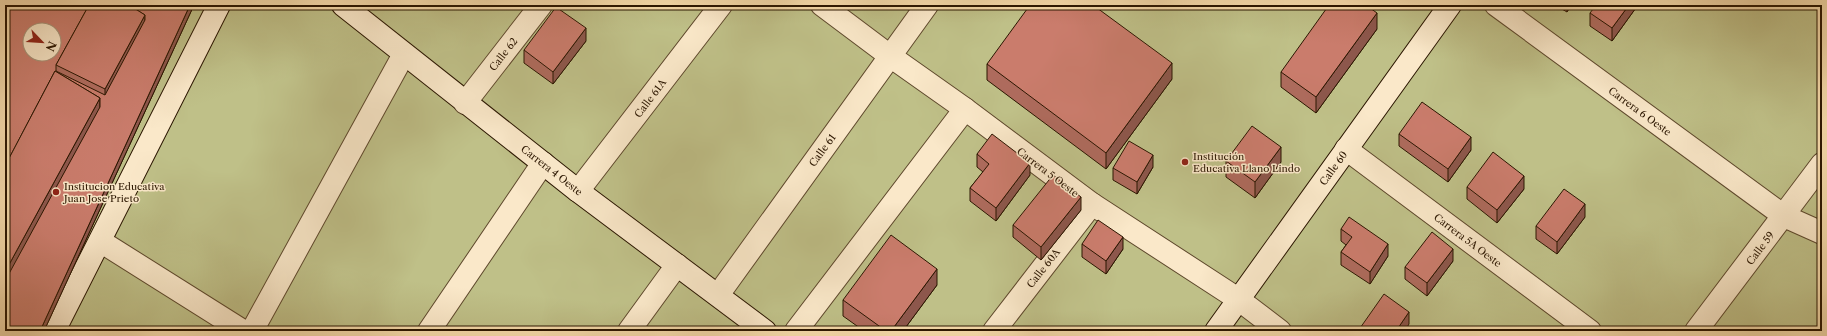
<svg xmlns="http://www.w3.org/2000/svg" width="1827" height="336" font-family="'Libre Caslon Text',serif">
<rect width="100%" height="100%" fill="#f7dcac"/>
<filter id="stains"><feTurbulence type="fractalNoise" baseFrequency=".005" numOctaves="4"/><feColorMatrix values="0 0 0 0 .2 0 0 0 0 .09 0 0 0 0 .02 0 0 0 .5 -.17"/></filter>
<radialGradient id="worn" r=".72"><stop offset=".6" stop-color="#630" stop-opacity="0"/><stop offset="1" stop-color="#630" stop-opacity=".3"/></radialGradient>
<path fill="#bfc088" stroke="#756b44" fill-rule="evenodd" d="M 5,5 L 1822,5 L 1822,331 L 5,331 ZM 30,30 L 54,30 L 54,54 L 30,54 Z"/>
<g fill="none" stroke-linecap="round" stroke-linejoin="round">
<defs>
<g id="street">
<path d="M 822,5 L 890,56 L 965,109 L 1092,204 L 1238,299 L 1280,331"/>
<path d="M 1496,5 L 1784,216 L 1822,233"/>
<path d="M 465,103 L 541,5"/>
<path d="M 1346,149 L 1590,331"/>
<path d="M 578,191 L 721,5"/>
<path d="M 100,241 L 243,331"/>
<path d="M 718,295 L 927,5"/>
<path d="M 252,331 L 404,54"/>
<path d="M 429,331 L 543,163"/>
<path d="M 629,331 L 677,265"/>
<path d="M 796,331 L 965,109"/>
<path d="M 994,331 L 1092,204"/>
<path d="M 1696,331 L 1822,164"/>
</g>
<g id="secondary">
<path d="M 343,5 L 578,191 L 765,331"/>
<path d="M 54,331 L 219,5"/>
<path d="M 1216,331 L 1450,5"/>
</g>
</defs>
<use href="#street" stroke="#5e482c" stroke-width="24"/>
<use href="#secondary" stroke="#2b1601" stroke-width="24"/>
<use href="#street" stroke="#fae8c9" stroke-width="22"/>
<use href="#secondary" stroke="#fae8c9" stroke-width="22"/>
</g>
<g fill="#ae6b5d" stroke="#2b1601">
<path d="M 5,5 L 194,5 L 44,331 L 5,331 Z"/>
<path d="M 1555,5 L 1571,5 L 1567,12 Z"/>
<path d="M 1638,5 L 1612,41 L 1590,26 L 1590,13 Z"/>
<path d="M 1377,29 L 1316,113 L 1281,87 L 1281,72 Z"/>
<path d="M 586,41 L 553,84 L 524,63 L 524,50 Z"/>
<path d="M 987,64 L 1172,79 L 1106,169 L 987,80 Z"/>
<path d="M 1399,134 L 1471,150 L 1448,182 L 1399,146 Z"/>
<path d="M 977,154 L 1030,175 L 996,221 L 970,201 L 970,188 L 983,172 L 977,167 Z"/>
<path d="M 1226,161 L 1281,162 L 1255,198 L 1226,177 Z"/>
<path d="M 1153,167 L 1137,194 L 1113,180 L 1113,168 Z"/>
<path d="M 1467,187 L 1524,189 L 1497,223 L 1467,199 Z"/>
<path d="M 1081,210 L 1041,260 L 1013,237 L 1013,225 Z"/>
<path d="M 1585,217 L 1557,254 L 1536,239 L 1536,226 Z"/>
<path d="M 1341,229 L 1388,256 L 1370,284 L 1341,265 L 1341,252 L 1346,245 L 1341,241 Z"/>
<path d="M 1082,244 L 1123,249 L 1106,274 L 1082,257 Z"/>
<path d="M 1453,261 L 1427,296 L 1405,279 L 1405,267 Z"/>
<path d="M 937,285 L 903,331 L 864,331 L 843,316 L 843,300 Z"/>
</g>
<g fill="#8d574c" stroke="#2b1601">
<path d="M 190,5 L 194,5 L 44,331 L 40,331 Z"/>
<path d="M 1567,5 L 1571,5 L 1567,12 Z"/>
<path d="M 1629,5 L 1638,5 L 1612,41 L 1612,28 Z"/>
<path d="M 1377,13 L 1377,29 L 1316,113 L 1316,97 Z"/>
<path d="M 145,15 L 145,27 L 105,102 L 105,89 Z"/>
<path d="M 586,28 L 586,41 L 553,84 L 553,72 Z"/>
<path d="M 1172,63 L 1172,79 L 1106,169 L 1106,153 Z"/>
<path d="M 100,98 L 100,114 L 5,288 L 5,272 Z"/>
<path d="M 1471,137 L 1471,150 L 1448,182 L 1448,169 Z"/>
<path d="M 1281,147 L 1281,162 L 1255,198 L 1255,182 Z"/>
<path d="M 1153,155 L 1153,167 L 1137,194 L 1137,182 Z"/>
<path d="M 1030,163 L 1030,175 L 996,221 L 996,208 Z"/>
<path d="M 1524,176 L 1524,189 L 1497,223 L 1497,210 Z"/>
<path d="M 1081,197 L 1081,210 L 1041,260 L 1041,247 Z"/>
<path d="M 1585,204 L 1585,217 L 1557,254 L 1557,242 Z"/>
<path d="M 1123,237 L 1123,249 L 1106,274 L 1106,261 Z"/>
<path d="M 1388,244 L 1388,256 L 1370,284 L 1370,272 Z"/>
<path d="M 1453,249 L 1453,261 L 1427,296 L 1427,283 Z"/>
<path d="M 937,269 L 937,285 L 903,331 L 891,331 Z"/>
<path d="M 1409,312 L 1409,324 L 1405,331 L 1396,331 Z"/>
</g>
<g fill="#ca7c6c" stroke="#2b1601" fill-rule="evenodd">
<path d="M 5,5 L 89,5 L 56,65 L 56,71 L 105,95 L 145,20 L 145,15 L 129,5 L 190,5 L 40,331 L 5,331 L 5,281 L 100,107 L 100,98 L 55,71 L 5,166 ZM 30,30 L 54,30 L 54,54 L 30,54 Z"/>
<path d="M 89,5 L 129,5 L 145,15 L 105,89 L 56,65 Z"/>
<path d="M 1030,5 L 1093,5 L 1172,63 L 1106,153 L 987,64 Z"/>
<path d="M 1329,5 L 1366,5 L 1377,13 L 1316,97 L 1281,72 Z"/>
<path d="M 1596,5 L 1629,5 L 1612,28 L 1590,13 Z"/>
<path d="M 556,7 L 586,28 L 553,72 L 524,50 Z"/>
<path d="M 55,71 L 100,98 L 5,272 L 5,166 Z"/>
<path d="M 1422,102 L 1471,137 L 1448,169 L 1399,134 Z"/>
<path d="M 1252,126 L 1281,147 L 1255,182 L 1226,161 Z"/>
<path d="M 992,134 L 1030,163 L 996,208 L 970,188 L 989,164 L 977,154 Z"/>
<path d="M 1129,141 L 1153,155 L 1137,182 L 1113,168 Z"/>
<path d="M 1493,152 L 1524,176 L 1497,210 L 1467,187 Z"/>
<path d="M 1053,175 L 1081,197 L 1041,247 L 1013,225 Z"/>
<path d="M 1564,189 L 1585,204 L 1557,242 L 1536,226 Z"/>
<path d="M 1349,217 L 1388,244 L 1370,272 L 1341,252 L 1352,237 L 1341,229 Z"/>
<path d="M 1098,220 L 1123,237 L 1106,261 L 1082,244 Z"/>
<path d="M 1432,232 L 1453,249 L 1427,283 L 1405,267 Z"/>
<path d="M 891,235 L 937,269 L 891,331 L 886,331 L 843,300 Z"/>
<path d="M 1384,294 L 1409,312 L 1396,331 L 1358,331 Z"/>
<path d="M 1458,327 L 1464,331 L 1456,331 Z"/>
</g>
<g fill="#8f2418" stroke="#fae8c9" stroke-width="1.5">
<circle cx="1185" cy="162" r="4"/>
<circle cx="56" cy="192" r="4"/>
</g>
<g text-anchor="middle" stroke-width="3" stroke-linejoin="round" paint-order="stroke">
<g font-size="10" fill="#2b1601" stroke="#fae8c9">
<text transform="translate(503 54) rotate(-52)" y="4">Calle 62</text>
<text transform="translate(650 98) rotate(-53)" y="4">Calle 61A</text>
<text transform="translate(1640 111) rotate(36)" y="4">Carrera 6 Oeste</text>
<text transform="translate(822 150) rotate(-54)" y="4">Calle 61</text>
<text transform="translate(1333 168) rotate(-54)" y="4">Calle 60</text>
<text transform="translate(552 170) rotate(38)" y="4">Carrera 4 Oeste</text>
<text transform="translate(1048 172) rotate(37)" y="4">Carrera 5 Oeste</text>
<text transform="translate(1468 240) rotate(37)" y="4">Carrera 5A Oeste</text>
<text transform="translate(1760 248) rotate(-53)" y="4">Calle 59</text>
<text transform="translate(1043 268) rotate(-52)" y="4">Calle 60A</text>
</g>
<g font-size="10" fill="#2b1601" stroke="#fae8c9" text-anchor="start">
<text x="1193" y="160">Institución<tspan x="1193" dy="12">Educativa Llano Lindo</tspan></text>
<text x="64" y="190">Institucion Educativa<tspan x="64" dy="12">Juan Jose Prieto</tspan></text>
</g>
</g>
<rect width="1827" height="336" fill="none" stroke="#f7dcac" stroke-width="20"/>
<rect x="6" y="6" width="1815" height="324" fill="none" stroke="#2b1601" stroke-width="2"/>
<rect x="10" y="10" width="1807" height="316" fill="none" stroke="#2b1601"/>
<g transform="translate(42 42) rotate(115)"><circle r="19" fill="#fae8c9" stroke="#a79479"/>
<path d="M0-3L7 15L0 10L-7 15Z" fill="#8f2418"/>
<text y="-6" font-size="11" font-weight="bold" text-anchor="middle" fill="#2b1601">N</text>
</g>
<rect width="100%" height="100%" filter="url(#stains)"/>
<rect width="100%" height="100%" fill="url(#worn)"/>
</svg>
